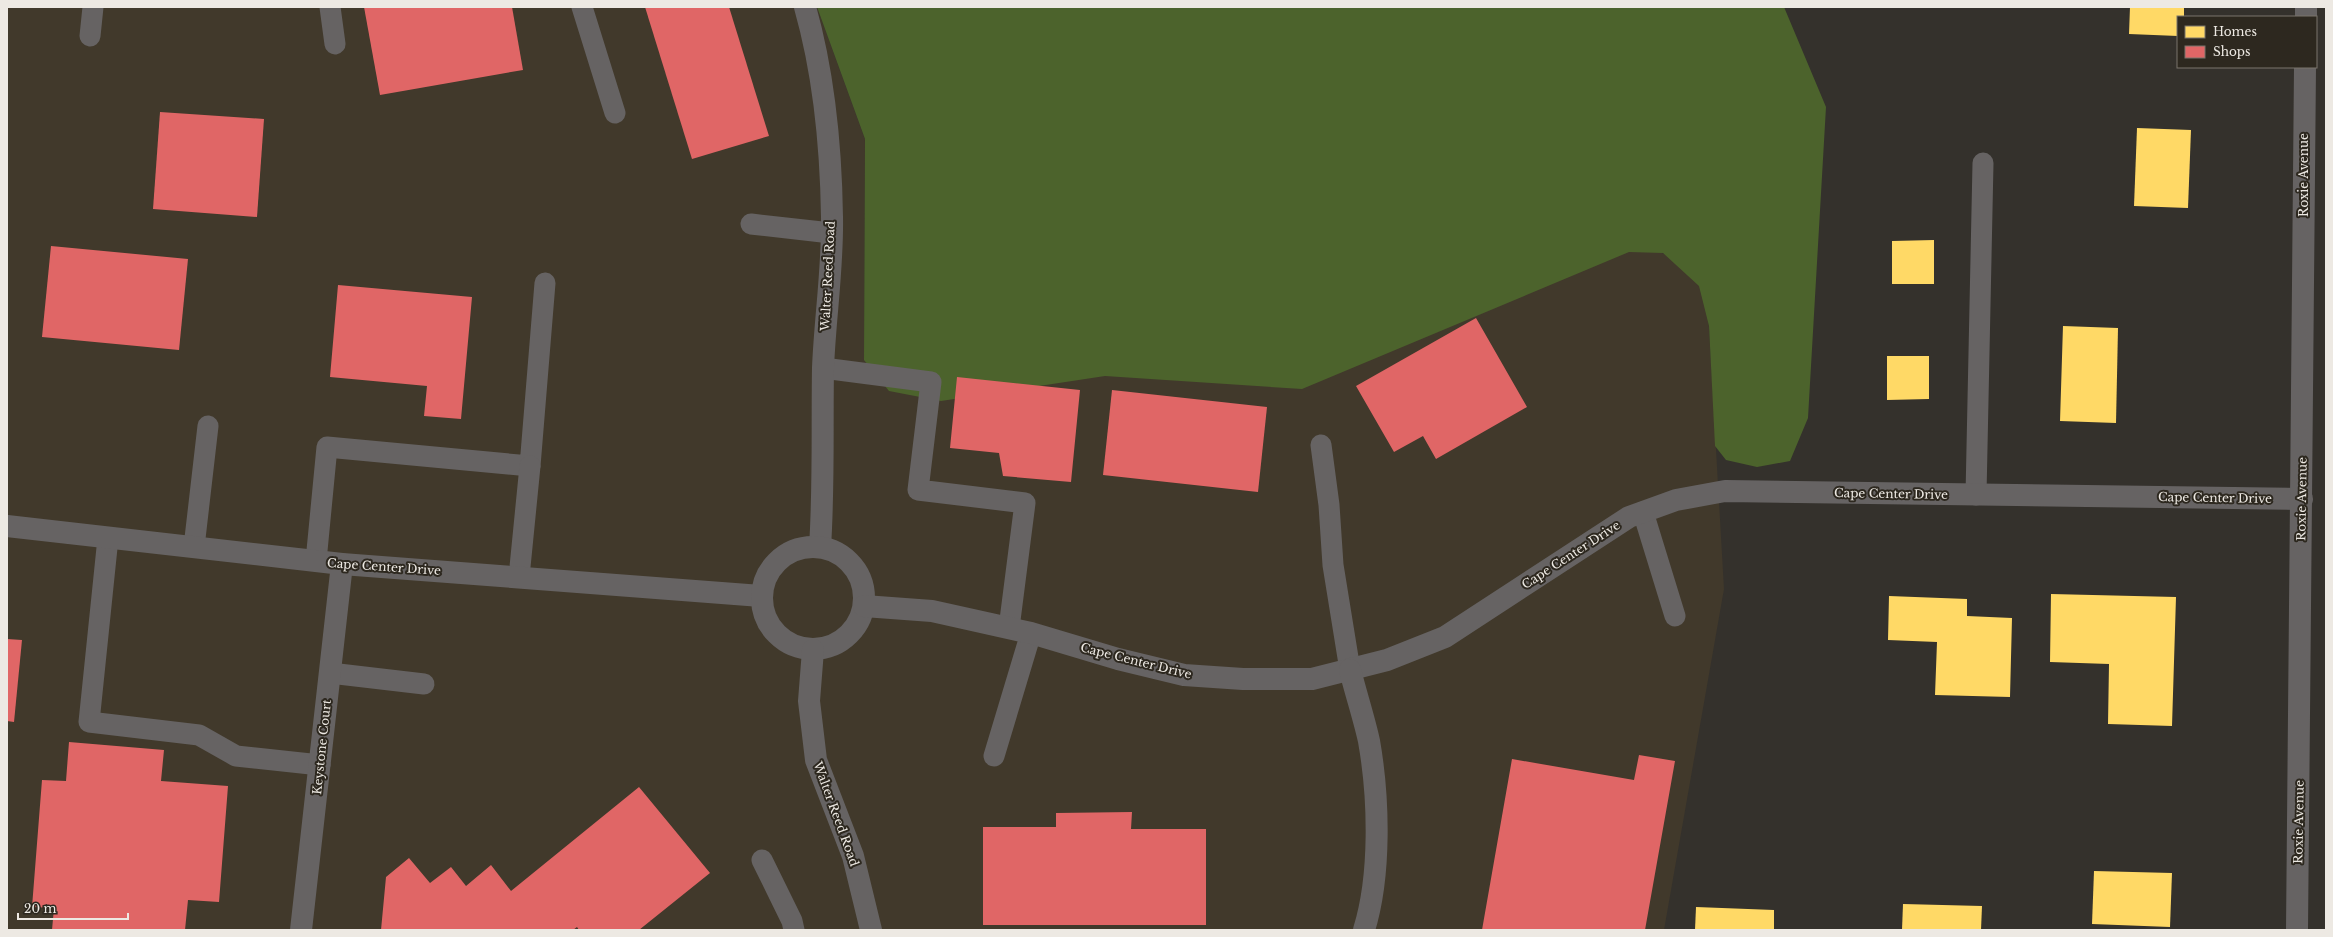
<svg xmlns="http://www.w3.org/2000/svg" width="2333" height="937" font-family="'Libre Baskerville',serif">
<rect width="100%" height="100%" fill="#34312c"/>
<path fill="#41392b" d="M 7,7 L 817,7 L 865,139 L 864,360 L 1646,245 L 1706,275 L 1724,589 L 1664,930 L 7,930 Z"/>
<path fill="#4c632c" d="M 817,7 L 1784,7 L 1826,107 L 1808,418 L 1790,461 L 1757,467 L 1726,460 L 1715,446 L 1709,326 L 1699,286 L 1663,253 L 1629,252 L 1302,389 L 1105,376 L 941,401 L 889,391 L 864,360 L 865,139 Z"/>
<g fill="#ffd966">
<path d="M 2130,7 L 2184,7 L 2184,17 L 2178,17 L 2178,36 L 2129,34 Z"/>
<path d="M 2137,128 L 2191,130 L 2188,208 L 2134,206 Z"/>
<path d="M 1934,240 L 1934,284 L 1892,284 L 1892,241 Z"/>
<path d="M 2063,326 L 2118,328 L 2116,423 L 2060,421 Z"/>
<path d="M 1887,356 L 1929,356 L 1929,399 L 1887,400 Z"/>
<path d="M 2051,594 L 2176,597 L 2172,726 L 2108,724 L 2109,664 L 2050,662 Z"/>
<path d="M 1889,596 L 1967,599 L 1967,616 L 2012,618 L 2010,697 L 1935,695 L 1937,642 L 1888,640 Z"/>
<path d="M 2094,871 L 2172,873 L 2170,927 L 2092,924 Z"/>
<path d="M 1903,904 L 1982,906 L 1981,930 L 1902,930 Z"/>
<path d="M 1696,907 L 1774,910 L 1774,930 L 1695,930 Z"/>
</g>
<g fill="#e06666">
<path d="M 364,7 L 512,7 L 523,70 L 380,95 Z"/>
<path d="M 645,7 L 729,7 L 769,136 L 692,159 Z"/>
<path d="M 160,112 L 264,119 L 257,217 L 153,209 Z"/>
<path d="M 51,246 L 188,259 L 179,350 L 42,337 Z"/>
<path d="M 338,285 L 472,297 L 461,419 L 424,416 L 427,386 L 330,377 Z"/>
<path d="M 1476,318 L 1527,407 L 1436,459 L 1423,436 L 1394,452 L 1356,386 Z"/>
<path d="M 957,377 L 1080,390 L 1071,482 L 1003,476 L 999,453 L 950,448 Z"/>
<path d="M 1112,390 L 1267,407 L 1258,492 L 1103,475 Z"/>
<path d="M 7,639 L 22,640 L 14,722 L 7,721 Z"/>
<path d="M 69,742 L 164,750 L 161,781 L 228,786 L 219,902 L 188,900 L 185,930 L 52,930 L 54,908 L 32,907 L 42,780 L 66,781 Z"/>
<path d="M 1639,755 L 1675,761 L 1645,930 L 1482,930 L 1512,759 L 1634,780 Z"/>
<path d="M 639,787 L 710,873 L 639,930 L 579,930 L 577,927 L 573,930 L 381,930 L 386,877 L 409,858 L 430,883 L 451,867 L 466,886 L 491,865 L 511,891 Z"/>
<path d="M 1132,812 L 1131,829 L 1206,829 L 1206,925 L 983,925 L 983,827 L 1056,827 L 1056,813 Z"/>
</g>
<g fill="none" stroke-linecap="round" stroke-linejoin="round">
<g stroke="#666363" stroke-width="21">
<path d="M 330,7 L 335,44"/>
<path d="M 582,7 L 615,113"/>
<path d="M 90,36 L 93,7"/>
<path d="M 751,224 L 831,233"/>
<path d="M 823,368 L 931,382 L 918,490 L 1025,503 L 1009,628"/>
<path d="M 1321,445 L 1329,505 L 1333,565 L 1350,670"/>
<path d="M 1976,495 L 1983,163"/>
<path d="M 1643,512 L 1675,616"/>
<path d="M 108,538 L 89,722 L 199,735 L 236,756 L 320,765"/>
<path d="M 194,547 L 208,426"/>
<path d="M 316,561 L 327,447 L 530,466 L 545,283"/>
<path d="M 519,577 L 530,466"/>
<path d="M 330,673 L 424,684"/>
<path d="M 994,756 L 1031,633"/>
<path d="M 762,860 L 792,921 L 794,930"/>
</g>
<g stroke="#666363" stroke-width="22">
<path d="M 805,7 C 824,74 831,147 832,217 C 833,267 825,318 823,368 C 822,428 824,487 820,547"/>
<path d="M 7,526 L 342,564 L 761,596"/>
<circle cx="813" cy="598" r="51"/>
<path d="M 864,606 L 932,611 L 1031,633 L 1118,659 L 1184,675 L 1243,679 L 1312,679 L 1387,660 L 1445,637 L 1629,517 L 1676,500 L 1725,491 L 2302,499"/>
<path d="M 813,650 L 809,701 L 816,760 L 853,856 L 871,930"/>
<path d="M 1350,670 C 1356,694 1364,718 1369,741 C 1379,798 1381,875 1364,930"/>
<path d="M 301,930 L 342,564"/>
</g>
<g stroke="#666363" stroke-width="22">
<path d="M 2306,17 L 2306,7"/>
<path d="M 2297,930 L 2305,67"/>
</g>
</g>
<g text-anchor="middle" stroke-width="4" stroke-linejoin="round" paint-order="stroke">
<g font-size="12" fill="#ede9e3" stroke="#2d281f">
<text transform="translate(2304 175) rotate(-90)" y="4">Roxie Avenue</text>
<text transform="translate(828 276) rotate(-87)" y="4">Walter Reed Road</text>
<text transform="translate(1891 494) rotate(1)" y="4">Cape Center Drive</text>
<text transform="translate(2215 498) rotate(1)" y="4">Cape Center Drive</text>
<text transform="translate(2302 499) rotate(-89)" y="4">Roxie Avenue</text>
<text transform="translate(1571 555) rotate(-33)" y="4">Cape Center Drive</text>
<text transform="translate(384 567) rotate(4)" y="4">Cape Center Drive</text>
<text transform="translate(1136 661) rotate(14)" y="4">Cape Center Drive</text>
<text transform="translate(322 747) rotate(-84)" y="4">Keystone Court</text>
<text transform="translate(836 814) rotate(70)" y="4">Walter Reed Road</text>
<text transform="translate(2299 822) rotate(-89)" y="4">Roxie Avenue</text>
</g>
</g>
<rect width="2333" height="937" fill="none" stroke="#ede9e3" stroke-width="16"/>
<rect x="2177" y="16" width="140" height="52" fill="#2d281f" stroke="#7a756d"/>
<rect x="2185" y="26" width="20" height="12" fill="#ffd966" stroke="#7a756d"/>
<text x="2213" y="36" font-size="12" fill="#ede9e3">Homes</text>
<rect x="2185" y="46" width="20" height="12" fill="#e06666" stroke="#7a756d"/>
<text x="2213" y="56" font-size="12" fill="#ede9e3">Shops</text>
<path d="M18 913v6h110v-6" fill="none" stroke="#ede9e3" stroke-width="2"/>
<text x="24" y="913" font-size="12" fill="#ede9e3" stroke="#2d281f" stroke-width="3" paint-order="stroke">20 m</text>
</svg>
